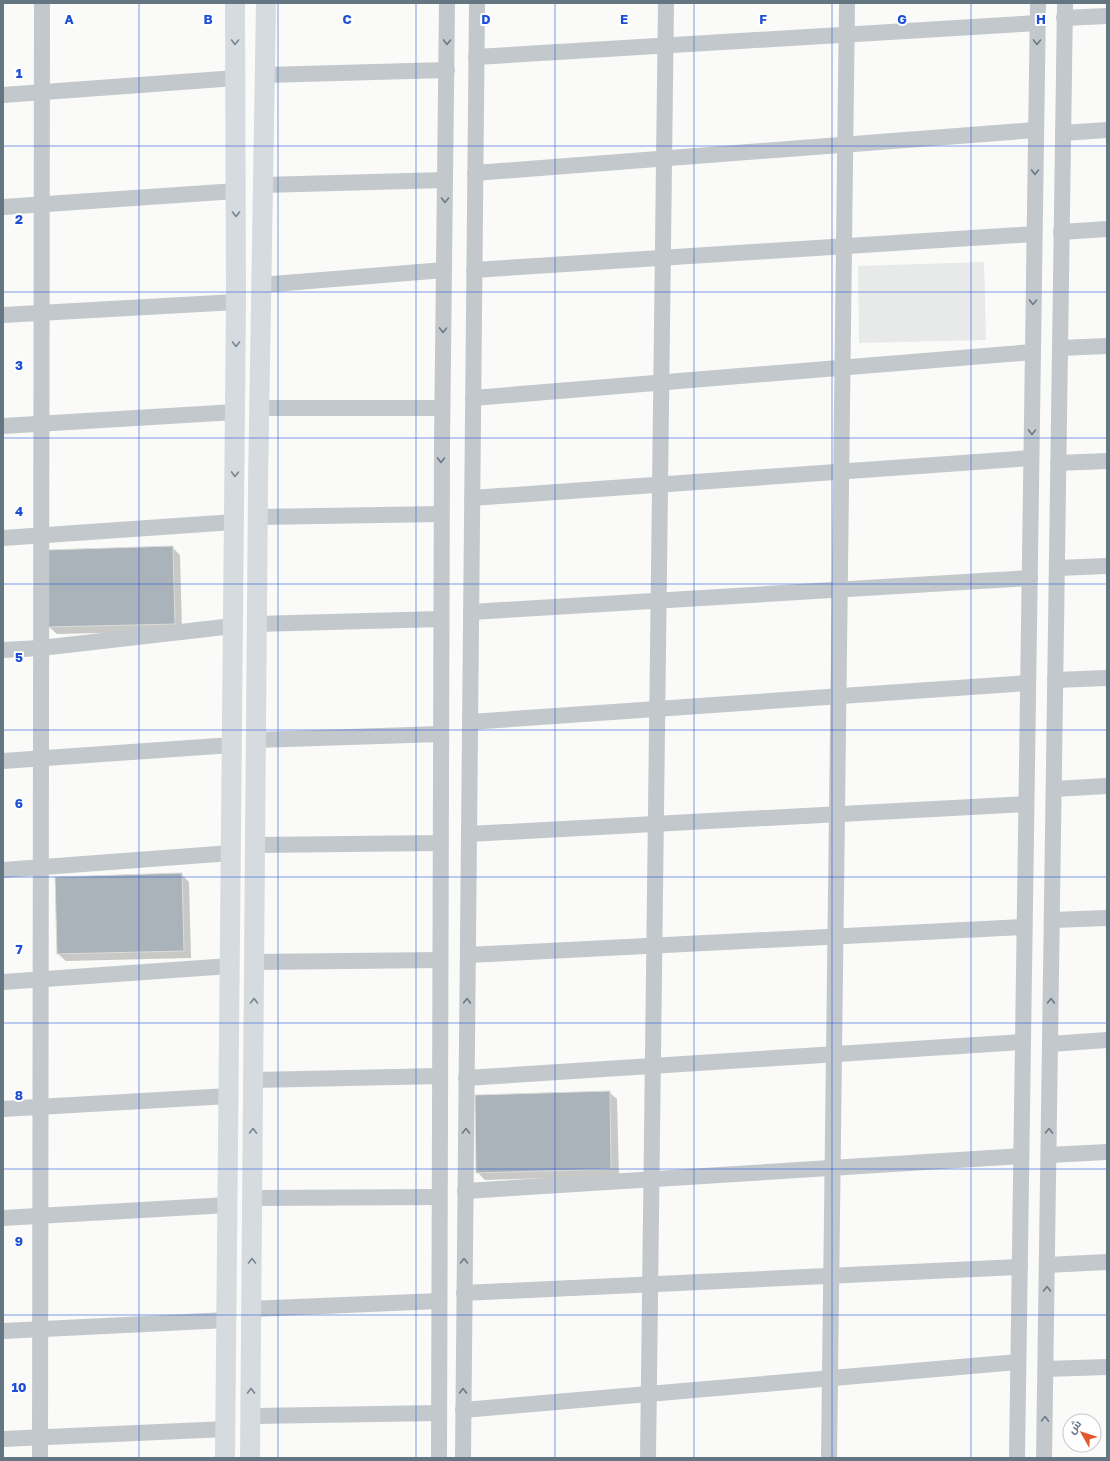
<svg xmlns="http://www.w3.org/2000/svg" width="1110" height="1461" font-family="'Golos Text',Cairo,sans-serif">
<rect width="100%" height="100%" fill="#fafaf8"/>
<path fill="#e8e9e9" d="M 984,262 L 986,340 L 859,343 L 858,266 Z"/>
<g fill="#0003">
<path d="M 172,547 L 180,555 L 182,631 L 57,634 L 49,627 Z"/>
<path d="M 181,874 L 189,882 L 191,958 L 66,961 L 58,954 Z"/>
<path d="M 609,1092 L 617,1099 L 619,1176 L 485,1180 L 477,1172 Z"/>
</g>
<g fill="#aab3b9" stroke="#dcdcda">
<path d="M 173,546 L 175,624 L 48,627 L 46,550 Z"/>
<path d="M 182,873 L 184,951 L 57,954 L 55,877 Z"/>
<path d="M 610,1091 L 611,1169 L 476,1173 L 475,1095 Z"/>
</g>
<g fill="none" stroke-linecap="round" stroke-linejoin="round">
<g stroke="#c3c8cc" stroke-width="16">
<path d="M 1064,18 L 1107,16"/>
<path d="M 476,57 L 1038,23"/>
<path d="M 265,75 L 447,70"/>
<path d="M 3,95 L 236,78"/>
<path d="M 1063,133 L 1107,130"/>
<path d="M 475,173 L 1036,130"/>
<path d="M 263,185 L 445,180"/>
<path d="M 3,207 L 236,191"/>
<path d="M 1061,232 L 1107,229"/>
<path d="M 474,270 L 1034,234"/>
<path d="M 261,285 L 444,270"/>
<path d="M 3,315 L 236,302"/>
<path d="M 1060,348 L 1107,346"/>
<path d="M 473,398 L 1033,352"/>
<path d="M 259,408 L 442,408"/>
<path d="M 3,426 L 235,412"/>
<path d="M 1058,463 L 1107,461"/>
<path d="M 472,498 L 1031,458"/>
<path d="M 258,517 L 441,514"/>
<path d="M 3,538 L 234,522"/>
<path d="M 1057,568 L 1107,566"/>
<path d="M 471,612 L 1030,578"/>
<path d="M 257,624 L 441,619"/>
<path d="M 3,650 L 41,648 L 233,626"/>
<path d="M 1055,680 L 1107,678"/>
<path d="M 470,722 L 1028,683"/>
<path d="M 256,740 L 441,734"/>
<path d="M 3,761 L 232,745"/>
<path d="M 1054,789 L 1107,786"/>
<path d="M 469,834 L 1026,804"/>
<path d="M 255,845 L 440,843"/>
<path d="M 3,870 L 231,853"/>
<path d="M 1052,920 L 1107,918"/>
<path d="M 468,955 L 1024,927"/>
<path d="M 254,962 L 440,960"/>
<path d="M 3,982 L 230,966"/>
<path d="M 1050,1044 L 1107,1040"/>
<path d="M 466,1078 L 1023,1042"/>
<path d="M 253,1080 L 440,1076"/>
<path d="M 3,1109 L 229,1096"/>
<path d="M 1049,1155 L 1107,1152"/>
<path d="M 465,1191 L 1021,1156"/>
<path d="M 252,1198 L 439,1197"/>
<path d="M 3,1218 L 228,1205"/>
<path d="M 1047,1265 L 1107,1262"/>
<path d="M 464,1293 L 1020,1267"/>
<path d="M 251,1309 L 439,1301"/>
<path d="M 3,1331 L 227,1320"/>
<path d="M 1046,1369 L 1107,1367"/>
<path d="M 463,1410 L 1018,1362"/>
<path d="M 251,1416 L 439,1413"/>
<path d="M 3,1439 L 226,1429"/>
<path d="M 40,1458 L 42,3"/>
<path d="M 439,1458 L 442,444 L 447,3"/>
<path d="M 463,1458 L 477,3"/>
<path d="M 648,1458 L 666,3"/>
<path d="M 829,1458 L 847,3"/>
<path d="M 1017,1458 L 1038,3"/>
<path d="M 1044,1458 L 1065,3"/>
</g>
<g stroke="#d6dbdf" stroke-width="20">
<path d="M 225,1458 L 236,302 L 235,3"/>
<path d="M 250,1458 L 258,484 L 266,3"/>
</g>
</g>
<defs><path id="oneway-chevron" d="M-2-3.5L2.5 0L-2 3.5" fill="none" stroke-width="1.6" stroke-linecap="round" stroke-linejoin="round"/></defs>
<g stroke="#768591">
<use href="#oneway-chevron" transform="translate(235 42) rotate(90)"/>
<use href="#oneway-chevron" transform="translate(236 214) rotate(90)"/>
<use href="#oneway-chevron" transform="translate(236 344) rotate(91)"/>
<use href="#oneway-chevron" transform="translate(235 474) rotate(91)"/>
<use href="#oneway-chevron" transform="translate(254 1001) rotate(-90)"/>
<use href="#oneway-chevron" transform="translate(253 1131) rotate(-89)"/>
<use href="#oneway-chevron" transform="translate(252 1261) rotate(-90)"/>
<use href="#oneway-chevron" transform="translate(251 1391) rotate(-90)"/>
</g>
<g stroke="#6a7a87">
<use href="#oneway-chevron" transform="translate(447 42) rotate(91)"/>
<use href="#oneway-chevron" transform="translate(1037 42) rotate(91)"/>
<use href="#oneway-chevron" transform="translate(1035 172) rotate(91)"/>
<use href="#oneway-chevron" transform="translate(445 200) rotate(91)"/>
<use href="#oneway-chevron" transform="translate(1033 302) rotate(91)"/>
<use href="#oneway-chevron" transform="translate(443 330) rotate(91)"/>
<use href="#oneway-chevron" transform="translate(1032 432) rotate(91)"/>
<use href="#oneway-chevron" transform="translate(441 460) rotate(90)"/>
<use href="#oneway-chevron" transform="translate(467 1001) rotate(-89)"/>
<use href="#oneway-chevron" transform="translate(1051 1001) rotate(-89)"/>
<use href="#oneway-chevron" transform="translate(466 1131) rotate(-89)"/>
<use href="#oneway-chevron" transform="translate(1049 1131) rotate(-89)"/>
<use href="#oneway-chevron" transform="translate(464 1261) rotate(-89)"/>
<use href="#oneway-chevron" transform="translate(1047 1289) rotate(-89)"/>
<use href="#oneway-chevron" transform="translate(463 1391) rotate(-90)"/>
<use href="#oneway-chevron" transform="translate(1045 1419) rotate(-89)"/>
</g>
<path fill="none" stroke="#1d4ed8" stroke-width="1" stroke-opacity="0.55" d="M 139,3 L 139,1458M 278,3 L 278,1458M 416,3 L 416,1458M 555,3 L 555,1458M 694,3 L 694,1458M 832,3 L 832,1458M 971,3 L 971,1458M 3,146 L 1107,146M 3,292 L 1107,292M 3,438 L 1107,438M 3,584 L 1107,584M 3,730 L 1107,730M 3,877 L 1107,877M 3,1023 L 1107,1023M 3,1169 L 1107,1169M 3,1315 L 1107,1315"/>
<g font-size="13" text-anchor="middle" font-weight="bold" fill="#1d4ed8" stroke="#fff" stroke-width="4" stroke-linejoin="round" paint-order="stroke">
<text x="69" y="24">A</text>
<text x="208" y="24">B</text>
<text x="347" y="24">C</text>
<text x="486" y="24">D</text>
<text x="624" y="24">E</text>
<text x="763" y="24">F</text>
<text x="902" y="24">G</text>
<text x="1041" y="24">H</text>
<text x="19" y="78">1</text>
<text x="19" y="224">2</text>
<text x="19" y="370">3</text>
<text x="19" y="516">4</text>
<text x="19" y="662">5</text>
<text x="19" y="808">6</text>
<text x="19" y="954">7</text>
<text x="19" y="1100">8</text>
<text x="19" y="1246">9</text>
<text x="19" y="1392">10</text>
</g>
<rect width="1110" height="1461" fill="none" stroke="#657683" stroke-width="8"/>
<g transform="translate(1082 1433) rotate(309)"><circle r="19" fill="#ffffff" stroke="#c1c8cd"/>
<path d="M0-3L7 15L0 10L-7 15Z" fill="#e4572e"/>
<text y="-6" font-size="11" font-weight="bold" text-anchor="middle" fill="#657683">ش</text>
</g>
</svg>
